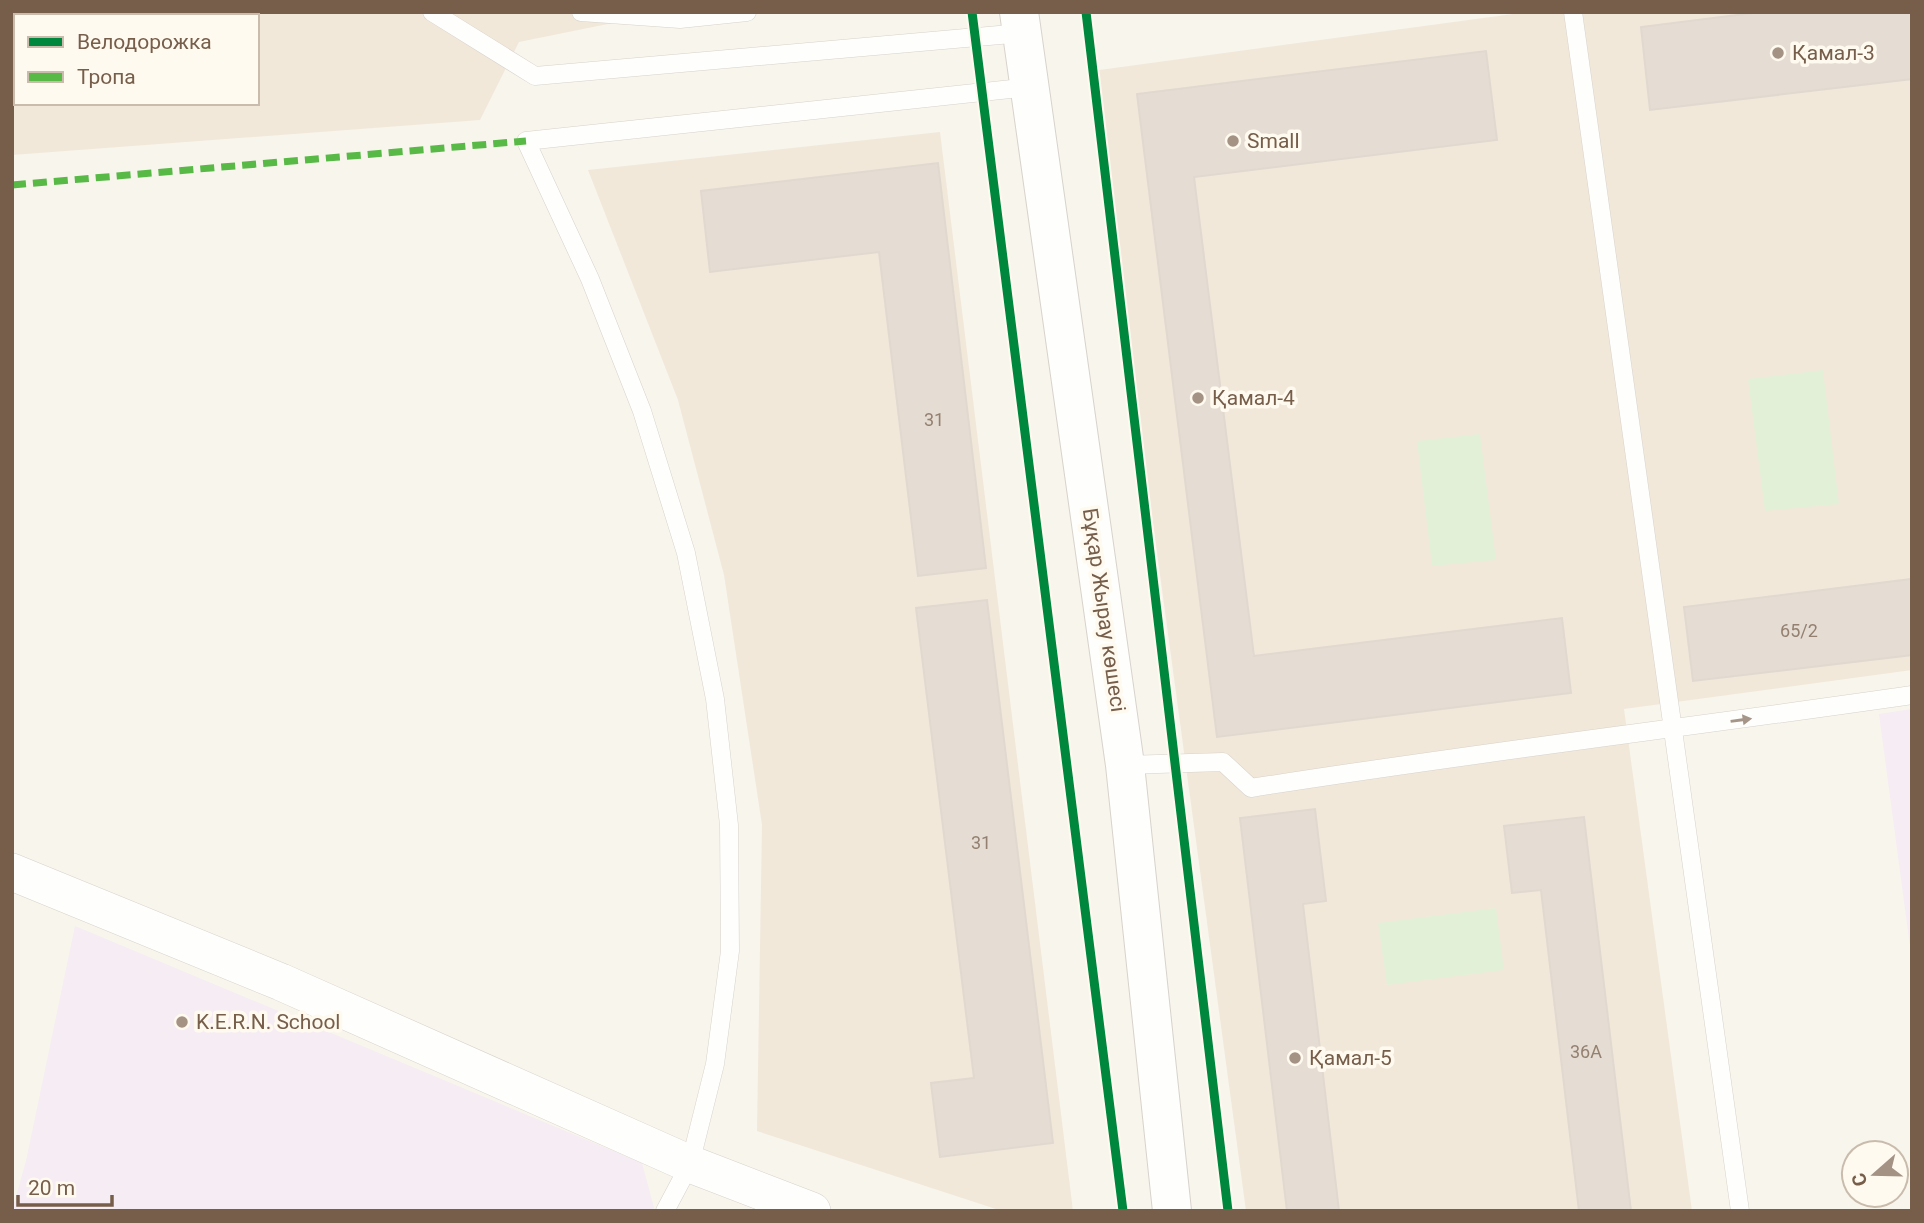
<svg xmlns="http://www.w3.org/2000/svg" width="1924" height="1223" font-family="Roboto,sans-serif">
<rect width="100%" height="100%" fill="#f8f5ed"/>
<g fill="#f1e8da" fill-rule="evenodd">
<path d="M 12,12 L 667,12 L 519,42 L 480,120 L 12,155 ZM 16,16 L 257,16 L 257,103 L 16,103 Z"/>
<path d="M 1527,12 L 1912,12 L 1912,670 L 1624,709 L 1692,1211 L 1246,1211 L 1092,71 Z"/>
<path d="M 940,132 L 1073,1211 L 1002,1211 L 757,1131 L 762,825 L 724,575 L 678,400 L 588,170 Z"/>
</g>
<g fill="#f5ecf4">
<path d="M 1912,709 L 1912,961 L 1879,714 Z"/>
<path d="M 75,926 L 642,1163 L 654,1208 L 652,1211 L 12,1211 L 26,1161 Z"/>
</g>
<g fill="#e3f0d8">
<path d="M 1823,370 L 1839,504 L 1765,511 L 1748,379 Z"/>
<path d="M 1480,434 L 1496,560 L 1432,566 L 1417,441 Z"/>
<path d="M 1496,908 L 1504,970 L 1387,985 L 1378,923 Z"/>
</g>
<g fill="#e5ddd4" stroke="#e1d8cf" stroke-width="2">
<path d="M 12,12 L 31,12 L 31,16 L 16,16 L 16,49 L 12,49 Z"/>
<path d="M 1761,12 L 1912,12 L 1912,79 L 1650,110 L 1641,27 Z"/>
<path d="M 1486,51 L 1497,140 L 1194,177 L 1254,656 L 1562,618 L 1571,693 L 1217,737 L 1137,94 Z"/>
<path d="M 938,163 L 986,568 L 918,576 L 879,252 L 710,272 L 701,191 Z"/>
<path d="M 1912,579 L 1912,655 L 1693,681 L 1684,607 Z"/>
<path d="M 987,600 L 1053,1143 L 940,1157 L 931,1083 L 974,1078 L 916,608 Z"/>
<path d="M 1315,809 L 1326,901 L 1303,904 L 1339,1211 L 1287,1211 L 1240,818 Z"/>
<path d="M 1584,817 L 1631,1211 L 1579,1211 L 1541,890 L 1512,893 L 1504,826 Z"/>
</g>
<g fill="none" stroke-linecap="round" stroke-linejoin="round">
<defs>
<g id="service">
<path d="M 432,12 L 535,76 L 1022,33"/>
<path d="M 581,12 L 680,19 L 747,12"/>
<path d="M 1573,12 L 1740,1211"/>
<path d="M 1125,765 L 1223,762 L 1251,788 C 1471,753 1692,727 1912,695"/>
<path d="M 665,1211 L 690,1164 L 715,1064 L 730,951 L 729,825 L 715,699 L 686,553 L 642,411 L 590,279 L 526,141 L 1030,87"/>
</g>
<path id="minor" d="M 12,872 L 281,982 L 690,1164 L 812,1211"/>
<path id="tertiary" d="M 1019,12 L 1125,765 L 1172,1211"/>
</defs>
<use href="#service" stroke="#d7d2cb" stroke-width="19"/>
<use href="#minor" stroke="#d7d2cb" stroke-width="38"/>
<use href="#tertiary" stroke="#d7d2cb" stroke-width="40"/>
<use href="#service" stroke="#fefefc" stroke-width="18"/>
<use href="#minor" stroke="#fefefc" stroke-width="37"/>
<use href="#tertiary" stroke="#fefefc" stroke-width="38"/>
<path stroke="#58b947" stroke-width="7" stroke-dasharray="14 7" stroke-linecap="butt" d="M 12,185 L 526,141"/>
<defs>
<g id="cycleway">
<path d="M 972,12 L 1123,1211"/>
<path d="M 1086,12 L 1228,1211"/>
</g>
</defs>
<use href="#cycleway" stroke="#fffaef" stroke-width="13"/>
<use href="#cycleway" stroke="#00873e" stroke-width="9"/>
</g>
<defs><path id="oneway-solid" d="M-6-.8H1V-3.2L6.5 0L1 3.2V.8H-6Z" transform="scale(1.75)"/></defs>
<use fill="#a69689" href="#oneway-solid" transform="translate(1741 720) rotate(-8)"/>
<g fill="#a49384" stroke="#fffaef" stroke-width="2.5">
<circle cx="1778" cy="53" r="7"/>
<circle cx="1233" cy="141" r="7"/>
<circle cx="1198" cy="398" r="7"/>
<circle cx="182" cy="1022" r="7"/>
<circle cx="1295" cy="1058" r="7"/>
</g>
<g text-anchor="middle" stroke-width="7" stroke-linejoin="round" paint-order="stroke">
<g font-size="18" fill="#948070">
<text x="934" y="426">31</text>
<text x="1799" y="637">65/2</text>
<text x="981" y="849">31</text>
<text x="1586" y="1058">36А</text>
</g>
<g font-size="21" fill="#775e4b" stroke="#fffaef" text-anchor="start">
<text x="1792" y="60">Қамал-3</text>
<text x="1247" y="148">Small</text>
<text x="1212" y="405">Қамал-4</text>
<text x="196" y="1029">K.E.R.N. School</text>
<text x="1309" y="1065">Қамал-5</text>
</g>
<g font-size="21" fill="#775e4b" stroke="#fffaef">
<text transform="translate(1104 610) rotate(82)" y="7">Бұқар Жырау көшесі</text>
</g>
</g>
<rect width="1924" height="1223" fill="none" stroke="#775e4b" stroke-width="28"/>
<rect x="14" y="14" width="245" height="91" fill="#fffaef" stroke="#c9bcad" stroke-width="2"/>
<rect x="28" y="37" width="35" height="10" fill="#00873e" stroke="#c9bcad" stroke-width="2"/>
<text x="77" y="49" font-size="21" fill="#775e4b">Велодорожка</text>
<rect x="28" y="72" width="35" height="10" fill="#58b947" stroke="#c9bcad" stroke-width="2"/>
<text x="77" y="84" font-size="21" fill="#775e4b">Тропа</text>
<g transform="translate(1875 1174) rotate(250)"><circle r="33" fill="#fffaef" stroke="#c9bcad" stroke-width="2"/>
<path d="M0-5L12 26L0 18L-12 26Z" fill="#a49384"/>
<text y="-10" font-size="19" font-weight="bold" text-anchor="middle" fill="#775e4b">С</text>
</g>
<path d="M18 1195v10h94v-10" fill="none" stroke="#775e4b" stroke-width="3.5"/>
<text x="28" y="1195" font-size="21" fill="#775e4b" stroke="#fffaef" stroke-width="5" paint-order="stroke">20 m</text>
</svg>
